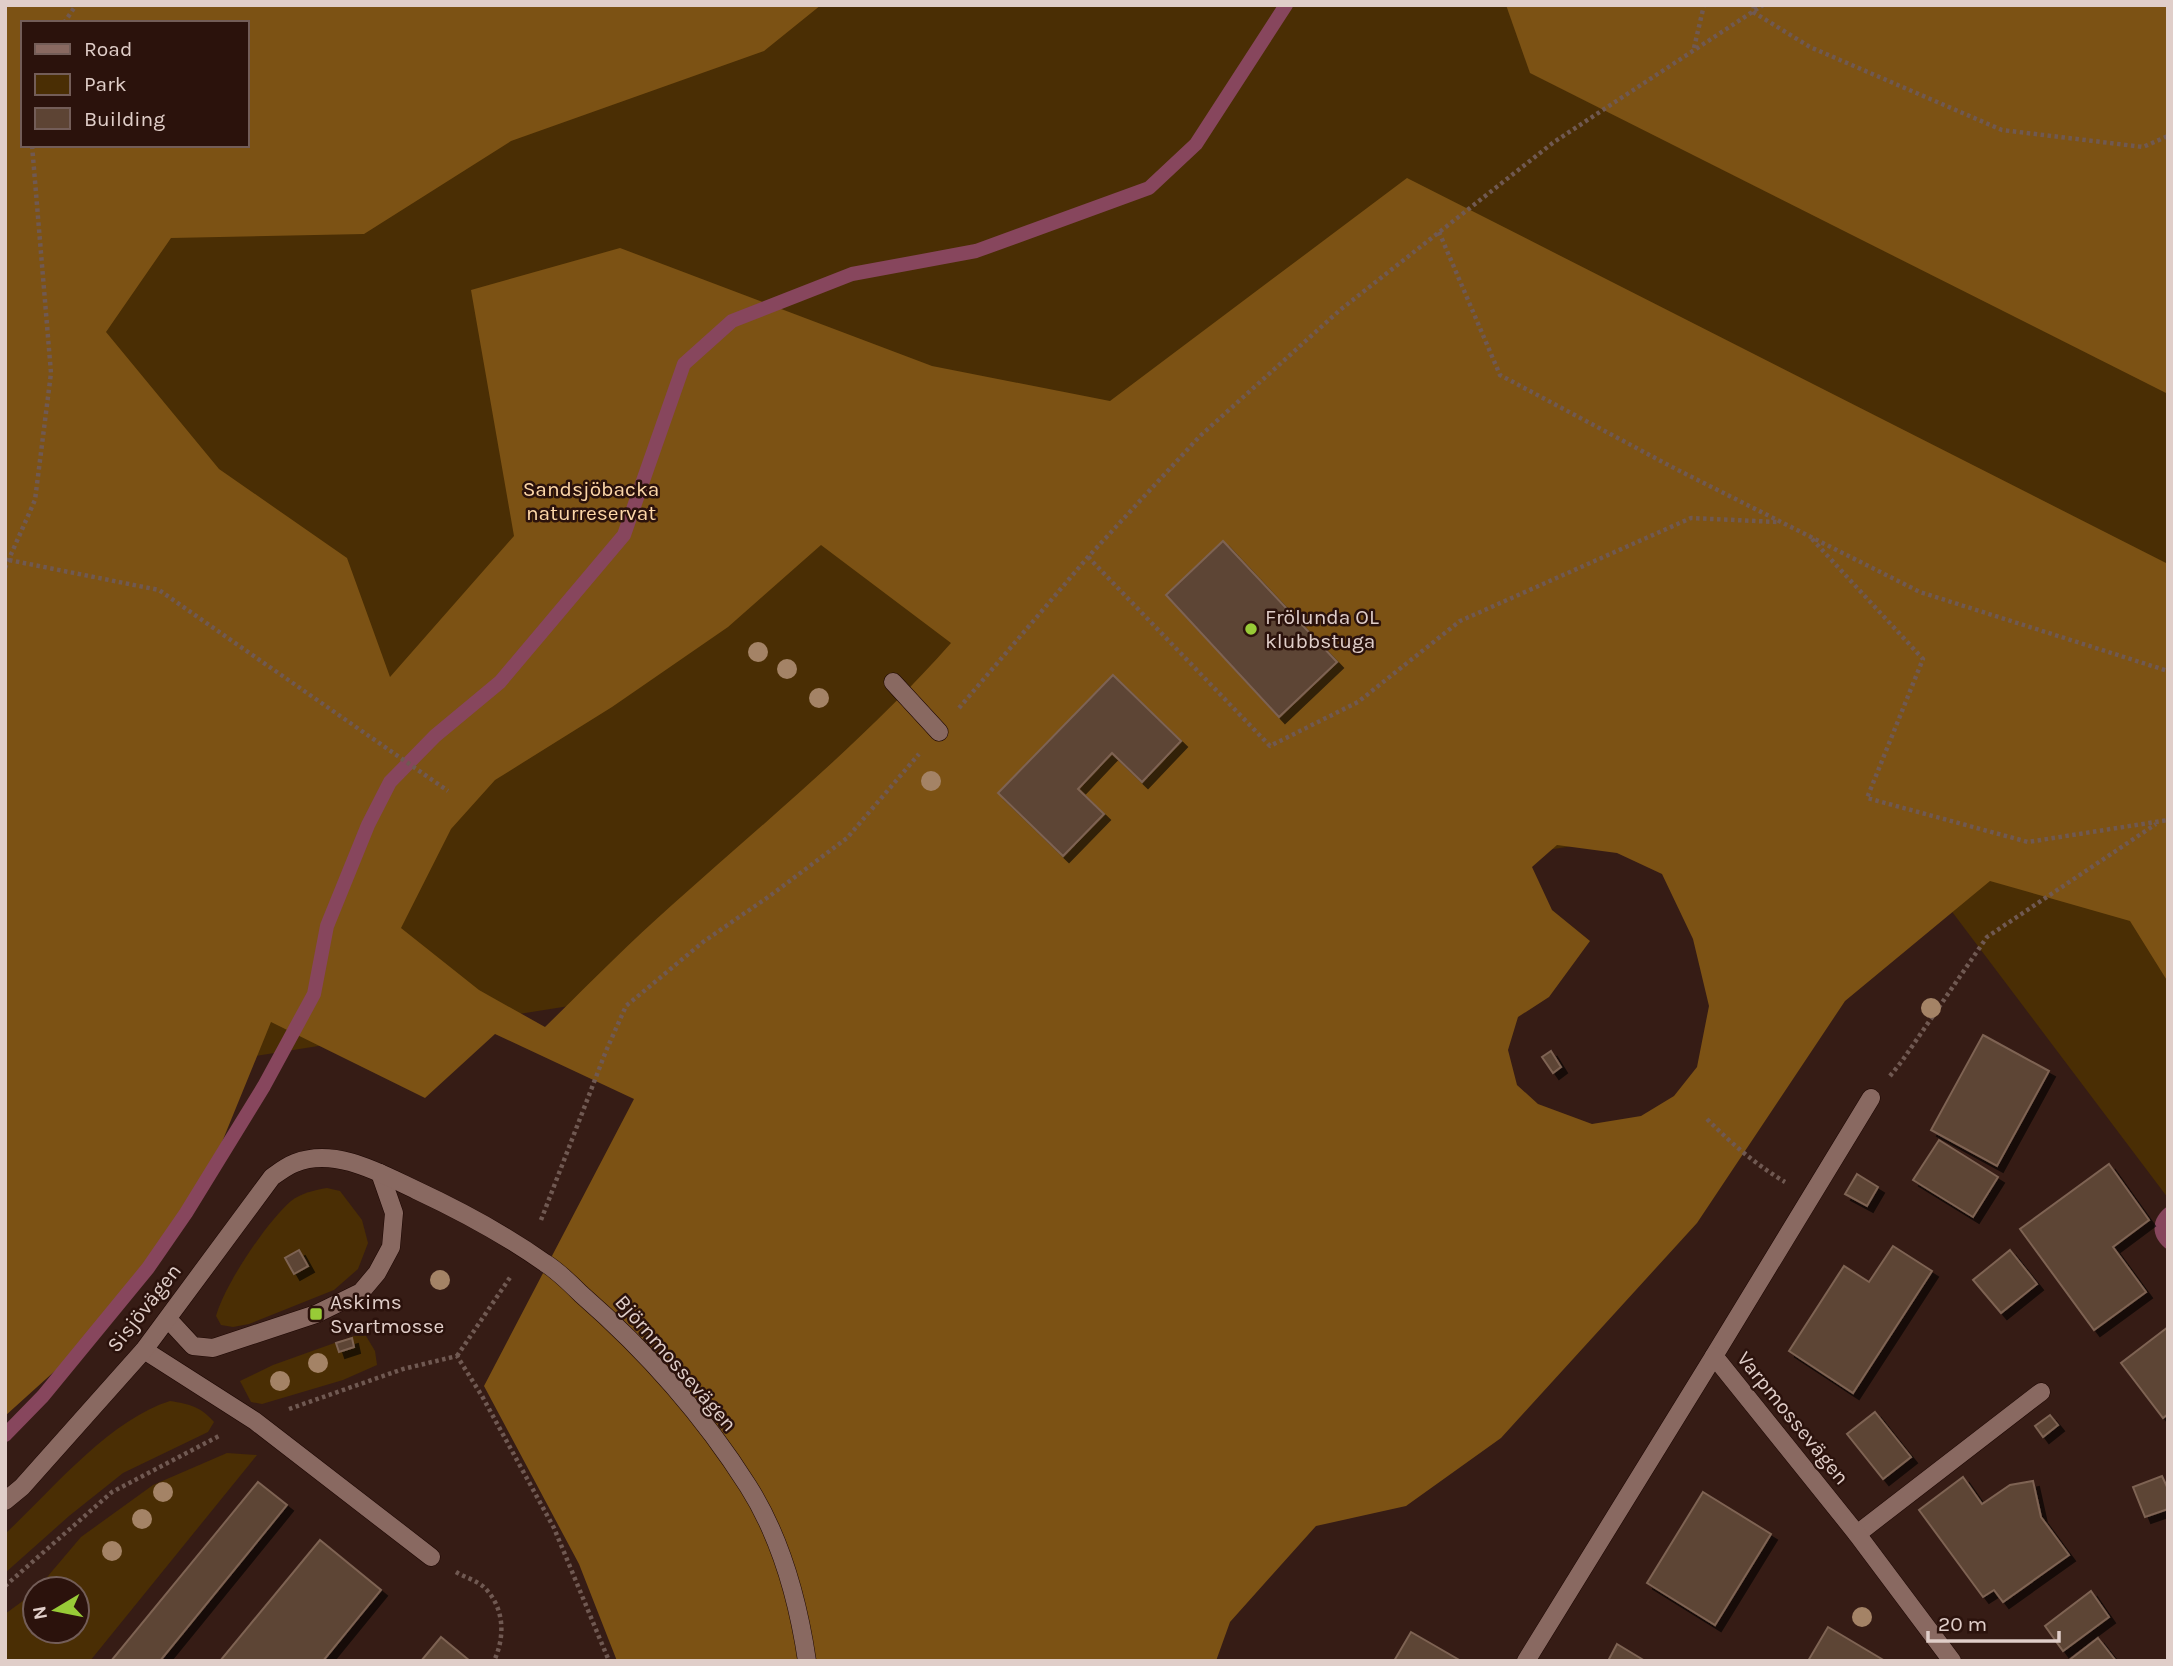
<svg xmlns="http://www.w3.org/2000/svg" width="2173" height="1666" font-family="Karla,sans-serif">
<defs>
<filter id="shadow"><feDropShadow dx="6" dy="6" stdDeviation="0" flood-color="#0009"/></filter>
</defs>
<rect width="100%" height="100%" fill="#361c15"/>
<g fill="#4a2e04" fill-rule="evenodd">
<path d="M 5,5 L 2168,5 L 2168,1198 L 1867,799 L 5,1096 ZM 23,23 L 247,23 L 247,145 L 23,145 Z"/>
<path d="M 327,1188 L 340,1191 L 362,1220 L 368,1243 L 358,1269 L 334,1290 L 249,1324 L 233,1327 L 221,1325 L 216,1316 C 225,1284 266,1223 291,1201 C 301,1193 315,1190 327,1188 Z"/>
<path d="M 354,1336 L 366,1336 L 375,1351 L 377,1365 L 343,1380 L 262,1404 L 251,1402 L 240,1381 L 273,1365 Z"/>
<path d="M 170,1401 C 190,1404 201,1407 214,1422 L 208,1432 L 123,1473 L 69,1516 L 5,1573 L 5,1534 C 52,1490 109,1420 170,1401 Z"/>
<path d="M 227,1453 L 257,1455 L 90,1661 L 5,1661 L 5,1614 L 35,1592 L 35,1631 L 77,1631 L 77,1589 L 37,1589 L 81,1537 L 153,1485 Z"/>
</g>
<g fill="#7c5214" fill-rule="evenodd">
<path d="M 5,5 L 821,5 L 764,51 L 511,141 L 364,234 L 171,238 L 106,332 L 219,469 L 347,558 L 390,677 L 514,536 L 471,290 L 620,248 L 932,366 L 1110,401 L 1407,178 L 2168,564 L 2168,982 L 2130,921 L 1990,881 L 1845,1001 L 1697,1223 L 1501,1438 L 1406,1506 L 1316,1526 L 1230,1622 L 1216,1661 L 617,1661 L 579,1564 L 484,1386 L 634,1099 L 495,1034 L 425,1098 L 271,1022 L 211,1169 L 88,1341 L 5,1416 ZM 23,23 L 247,23 L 247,145 L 23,145 ZM 821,545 L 951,643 C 866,739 767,820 672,905 C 628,944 587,986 545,1027 L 479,990 L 401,928 L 451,829 L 495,780 L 612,707 L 728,627 ZM 1557,845 L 1617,853 L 1662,874 L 1693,939 L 1709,1006 L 1697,1067 L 1674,1096 L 1641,1116 L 1592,1124 L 1538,1104 L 1517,1085 L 1508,1050 L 1518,1017 L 1549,997 L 1590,941 L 1552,910 L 1532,867 Z"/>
<path d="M 1506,5 L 2168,5 L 2168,394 L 1530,73 Z"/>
</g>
<path fill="#87465d" d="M 2168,1206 L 2168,1250 C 2150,1238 2150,1218 2168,1206 Z"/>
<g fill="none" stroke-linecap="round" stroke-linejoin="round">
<path stroke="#87465d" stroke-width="14" d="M 5,1435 L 43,1396 L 148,1268 L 186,1213 L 264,1086 L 314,994 L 327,926 L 368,825 L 390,782 L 435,736 L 500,682 L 624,535 L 684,364 L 732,321 L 852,274 L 976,251 L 1149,188 L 1196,144 L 1286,5"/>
</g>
<g fill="#5d4434" stroke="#7e6353" stroke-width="2" filter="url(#shadow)">
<path d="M 1223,541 L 1337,662 L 1279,717 L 1166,595 Z"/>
<path d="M 1113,675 L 1181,741 L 1142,782 L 1112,753 L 1078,789 L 1104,814 L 1063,856 L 998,793 Z"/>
<path d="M 1983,1035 L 2049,1071 L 1997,1166 L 1931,1130 Z"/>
<path d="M 1551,1051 L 1561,1067 L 1553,1073 L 1542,1057 Z"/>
<path d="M 1939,1140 L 1998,1177 L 1973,1217 L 1913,1180 Z"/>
<path d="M 2109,1164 L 2149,1220 L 2113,1247 L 2146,1292 L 2094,1330 L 2020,1229 Z"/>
<path d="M 1857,1174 L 1878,1187 L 1867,1206 L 1845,1194 Z"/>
<path d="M 1893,1246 L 1932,1271 L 1853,1393 L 1789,1351 L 1844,1266 L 1869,1282 Z"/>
<path d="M 299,1250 L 308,1266 L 294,1274 L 285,1258 Z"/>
<path d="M 2010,1250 L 2037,1284 L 2001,1313 L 1973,1280 Z"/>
<path d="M 2168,1327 L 2168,1414 L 2163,1418 L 2121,1363 Z"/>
<path d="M 352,1338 L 354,1347 L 339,1352 L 336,1343 Z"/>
<path d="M 1875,1412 L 1911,1457 L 1883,1479 L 1847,1434 Z"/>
<path d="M 2050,1415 L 2058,1425 L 2043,1437 L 2035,1426 Z"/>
<path d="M 2162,1476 L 2168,1489 L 2168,1509 L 2145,1517 L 2133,1487 Z"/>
<path d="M 1963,1477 L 1982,1504 L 2010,1485 L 2033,1481 L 2041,1517 L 2069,1555 L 2003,1602 L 1994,1590 L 1983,1597 L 1919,1510 Z"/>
<path d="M 258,1482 L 287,1505 L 160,1661 L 111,1661 Z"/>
<path d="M 1703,1492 L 1771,1534 L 1715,1625 L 1647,1583 Z"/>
<path d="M 320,1540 L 381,1590 L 323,1661 L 220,1661 Z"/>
<path d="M 2091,1591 L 2109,1617 L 2063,1651 L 2045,1626 Z"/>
<path d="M 1828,1627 L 1885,1661 L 1808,1661 Z"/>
<path d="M 1411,1632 L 1461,1661 L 1394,1661 Z"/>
<path d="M 441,1637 L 470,1661 L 421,1661 Z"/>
<path d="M 2098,1638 L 2116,1661 L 2068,1661 Z"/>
<path d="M 1617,1644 L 1645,1661 L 1608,1661 Z"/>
</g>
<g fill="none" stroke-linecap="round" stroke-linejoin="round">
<defs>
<g id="service">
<path d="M 893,682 L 939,732"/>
<path d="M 168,1319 L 193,1346 L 213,1348 L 316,1314 L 361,1292 L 377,1273 L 391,1247 L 394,1213 L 380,1173"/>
<path d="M 144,1350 L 255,1421 L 431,1557"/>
<path d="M 1714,1356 L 1871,1098"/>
<path d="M 1857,1534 L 2041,1392"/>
</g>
<g id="minor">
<path d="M 5,1501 L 22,1487 L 144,1350 L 272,1177 C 279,1172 287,1166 295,1163 C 335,1147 380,1173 416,1190 C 461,1211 504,1234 545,1263 C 558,1271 570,1283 581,1294 C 644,1349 703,1415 748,1486 C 781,1538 798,1600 807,1661"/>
<path d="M 1526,1661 L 1714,1356 L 1857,1534 L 1952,1661"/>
</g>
</defs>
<use href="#service" stroke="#1c0602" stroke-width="19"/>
<use href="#minor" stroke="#1c0602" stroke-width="19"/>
<g stroke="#705952" stroke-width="4.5" stroke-dasharray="3.5 3.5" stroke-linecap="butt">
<path d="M 1754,5 L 1753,12 L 1810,47 L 2002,130 L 2143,147 L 2168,136"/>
<path d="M 64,23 L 76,5"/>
<path d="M 1694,48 L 1704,5"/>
<path d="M 1439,232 L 1500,375 L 1672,467 L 1920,592 L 2168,671"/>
<path d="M 1812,539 L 1923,659 L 1867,798 L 2028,842 L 2168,820"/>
<path d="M 1088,557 L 1270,746 L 1358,702 L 1460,621 L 1691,518 L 1777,522"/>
<path d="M 9,560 L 159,590 L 448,791"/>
<path d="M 5,568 L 35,500 L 51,373 L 32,145"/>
<path d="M 959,708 L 1088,557 L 1200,436 L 1340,310 L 1554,142 L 1763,5"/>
<path d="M 1890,1076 L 1902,1061 L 1987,937 L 2156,824"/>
<path d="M 1707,1119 C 1732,1144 1755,1164 1785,1182"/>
<path d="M 541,1220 L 606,1051 L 626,1006 L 703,942 L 771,895 L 847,838 L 919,754"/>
<path d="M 457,1356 L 511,1276"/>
<path d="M 289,1409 L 403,1369 L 457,1356 L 482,1396 L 554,1528 L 609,1661"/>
<path d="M 456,1572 C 464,1577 478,1581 485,1588 C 505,1609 505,1637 494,1661"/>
<path d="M 5,1586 L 112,1492 L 219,1436"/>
</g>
<use href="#service" stroke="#896961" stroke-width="18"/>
<use href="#minor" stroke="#896961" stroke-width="18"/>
</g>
<g fill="#a48366">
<circle cx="758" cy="652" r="10"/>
<circle cx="787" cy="669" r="10"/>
<circle cx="819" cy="698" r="10"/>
<circle cx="931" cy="781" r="10"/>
<circle cx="1931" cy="1008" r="10"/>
<circle cx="440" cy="1280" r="10"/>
<circle cx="318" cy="1363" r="10"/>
<circle cx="280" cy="1381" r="10"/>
<circle cx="163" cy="1492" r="10"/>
<circle cx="142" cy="1519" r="10"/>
<circle cx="112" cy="1551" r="10"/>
<circle cx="1862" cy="1617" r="10"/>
</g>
<g fill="#98cb37" stroke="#2b120c" stroke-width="2.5">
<circle cx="1251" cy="629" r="7"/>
<rect x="309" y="1307" width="14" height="14" rx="3.5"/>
</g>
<g text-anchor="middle" stroke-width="5" stroke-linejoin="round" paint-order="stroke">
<g font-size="21" fill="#fed8a9" stroke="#2b120c">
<text x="591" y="496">Sandsjöbacka<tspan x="591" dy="24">naturreservat</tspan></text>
</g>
<g font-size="21" fill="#e0cec9" stroke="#2b120c" text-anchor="start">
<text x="1265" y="624">Frölunda OL<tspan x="1265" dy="24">klubbstuga</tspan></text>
<text x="330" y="1309">Askims<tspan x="330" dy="24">Svartmosse</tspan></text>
</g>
<g font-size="21" fill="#e0cec9" stroke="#2b120c">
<text transform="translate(144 1308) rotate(-52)" y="7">Sisjövägen</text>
<text transform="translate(676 1363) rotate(49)" y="7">Björnmossevägen</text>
<text transform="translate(1793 1418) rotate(51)" y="7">Varpmossevägen</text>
</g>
</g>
<rect width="2173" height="1666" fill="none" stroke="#e0cec9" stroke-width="14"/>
<rect x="21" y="21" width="228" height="126" fill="#2b120c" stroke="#735d58" stroke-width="2"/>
<rect x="35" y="44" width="35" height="10" fill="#896961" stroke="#735d58" stroke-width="2"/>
<text x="84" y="56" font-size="21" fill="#e0cec9">Road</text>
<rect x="35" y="74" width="35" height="21" fill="#4a2e04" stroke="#735d58" stroke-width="2"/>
<text x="84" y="91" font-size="21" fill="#e0cec9">Park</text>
<rect x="35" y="108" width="35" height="21" fill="#5d4434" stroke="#735d58" stroke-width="2"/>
<text x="84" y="126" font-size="21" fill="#e0cec9">Building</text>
<g transform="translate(56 1610) rotate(260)"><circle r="33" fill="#2b120c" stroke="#735d58" stroke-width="2"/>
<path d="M0-5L12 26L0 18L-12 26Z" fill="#98cb37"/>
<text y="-10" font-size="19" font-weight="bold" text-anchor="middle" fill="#e0cec9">N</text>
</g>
<path d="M1928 1631v10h131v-10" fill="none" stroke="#e0cec9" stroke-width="3.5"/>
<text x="1938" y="1631" font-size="21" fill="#e0cec9" stroke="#2b120c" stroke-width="5" paint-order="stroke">20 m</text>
</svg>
